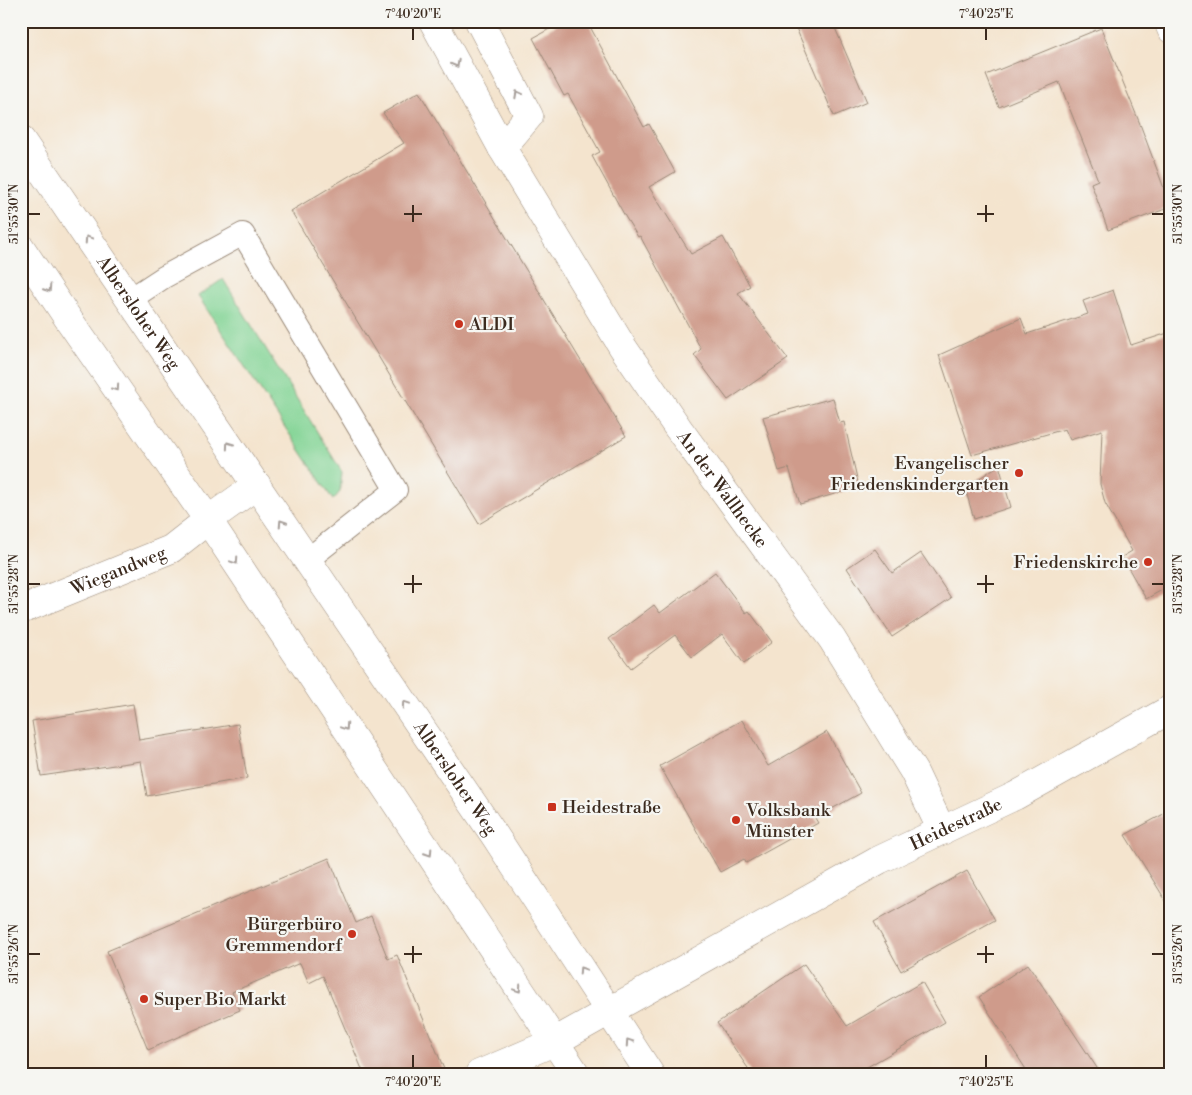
<svg xmlns="http://www.w3.org/2000/svg" width="1192" height="1095" font-family="'Libre Bodoni',serif">
<rect width="100%" height="100%" fill="#f6f6f2"/>
<filter id="ink" filterUnits="userSpaceOnUse"><feTurbulence type="fractalNoise" baseFrequency=".02" numOctaves="2"/><feDisplacementMap in="SourceGraphic" scale="10" xChannelSelector="R" yChannelSelector="G"/><feConvolveMatrix kernelMatrix="1 2 1 2 8 2 1 2 1" color-interpolation-filters="sRGB"/></filter>
<filter id="wash" filterUnits="userSpaceOnUse"><feTurbulence type="fractalNoise" baseFrequency=".0096" numOctaves="4" result="noise"/><feDisplacementMap in="SourceGraphic" scale="20" xChannelSelector="R" yChannelSelector="G"/><feGaussianBlur stdDeviation="1.12" result="paint"/><feColorMatrix in="noise" values="0 0 0 0 0 0 0 0 0 0 0 0 0 0 0 0 0 1.4 0 .05"/><feComposite in="paint" operator="in"/></filter>
<g filter="url(#wash)">
<rect width="100%" height="100%" fill="#f4e4ce"/>
<path fill="#83d495" stroke="#5f7f5a" d="M 223,279 L 342,472 L 340,492 L 333,500 L 198,296 Z"/>
<g id="blocks">
<g fill="#cf9b8b">
<path d="M 564,21 L 587,21 L 644,127 L 649,124 L 675,172 L 649,187 L 691,254 L 723,237 L 750,286 L 738,293 L 788,359 L 728,400 L 694,355 L 701,349 L 640,236 L 638,237 L 626,218 L 592,156 L 600,152 L 568,94 L 564,96 L 533,38 Z"/>
<path d="M 793,21 L 832,21 L 867,102 L 834,116 Z"/>
<path d="M 1101,28 L 1140,124 L 1171,207 L 1108,230 L 1091,183 L 1098,180 L 1059,82 L 999,107 L 986,75 Z"/>
<path d="M 419,92 L 626,436 L 479,524 L 291,211 L 404,143 L 383,113 Z"/>
<path d="M 1113,290 L 1131,345 L 1171,332 L 1171,585 L 1146,599 L 1122,557 L 1132,551 L 1105,503 L 1100,484 L 1102,430 L 1070,440 L 1065,429 L 972,455 L 939,355 L 1021,318 L 1027,334 L 1088,314 L 1083,301 Z"/>
<path d="M 833,398 L 840,423 L 844,422 L 859,487 L 800,504 L 789,468 L 779,471 L 763,417 Z"/>
<path d="M 999,465 L 1011,507 L 974,519 L 965,488 Z"/>
<path d="M 875,549 L 892,573 L 921,553 L 951,598 L 892,637 L 847,568 Z"/>
<path d="M 715,572 L 746,613 L 749,611 L 772,642 L 744,664 L 722,634 L 692,657 L 675,635 L 631,668 L 609,639 L 654,605 L 660,613 Z"/>
<path d="M 133,704 L 139,740 L 238,724 L 247,778 L 147,796 L 141,761 L 41,776 L 32,721 Z"/>
<path d="M 742,720 L 768,766 L 827,732 L 861,793 L 815,818 L 818,823 L 746,863 L 744,859 L 720,872 L 660,766 Z"/>
<path d="M 1171,810 L 1171,909 L 1125,835 Z"/>
<path d="M 329,858 L 356,923 L 371,916 L 388,959 L 397,955 L 446,1074 L 364,1074 L 323,976 L 309,983 L 300,963 L 232,992 L 240,1010 L 148,1050 L 107,951 Z"/>
<path d="M 967,871 L 995,920 L 901,971 L 874,922 Z"/>
<path d="M 804,964 L 847,1026 L 922,982 L 945,1022 L 855,1074 L 752,1074 L 717,1023 Z"/>
<path d="M 1028,964 L 1101,1074 L 1029,1074 L 979,997 Z"/>
</g>
</g>
</g>
<g filter="url(#ink)">
<use href="#blocks" fill-opacity="0" stroke="#988776" stroke-width="1"/>
<g fill="none" stroke-linecap="round" stroke-linejoin="round">
<defs>
<path id="lane" d="M 129,300 L 164,277 L 243,234 L 396,490 L 307,560"/>
<g id="street">
<path id="s1" d="M 433,21 L 502,148 L 622,346 L 678,428 L 832,639 L 914,772 L 942,831"/>
<path d="M 479,21 L 529,116 L 502,148"/>
<path d="M 1168,21 L 1171,29"/>
<path id="s2" d="M 21,610 L 171,549 L 208,520"/>
<path id="s3" d="M 479,1074 L 554,1042 L 879,860 L 1015,796 L 1171,709"/>
</g>
<g id="secondary">
<path id="s4" d="M 21,140 L 495,836 L 650,1074"/>
<path d="M 21,248 L 69,320 L 208,520 L 576,1074"/>
<path d="M 208,520 L 257,485"/>
</g>
</defs>
<use href="#lane" stroke="#988776" stroke-width="24"/>
<use href="#street" stroke="#988776" stroke-width="29"/>
<use href="#secondary" stroke="#988776" stroke-width="29"/>
<use href="#lane" stroke="#fff" stroke-width="22"/>
<use href="#street" stroke="#fff" stroke-width="28"/>
<use href="#secondary" stroke="#fff" stroke-width="28"/>
</g>
<defs><path id="oneway-chevron" d="M-2-3.5L2.5 0L-2 3.5" fill="none" stroke-width="1.6" stroke-linecap="round" stroke-linejoin="round" transform="scale(1.25)"/></defs>
<g stroke="#a79f9a">
<use href="#oneway-chevron" transform="translate(456 64) rotate(62)"/>
<use href="#oneway-chevron" transform="translate(518 94) rotate(-118)"/>
<use href="#oneway-chevron" transform="translate(88 239) rotate(-124)"/>
<use href="#oneway-chevron" transform="translate(48 289) rotate(57)"/>
<use href="#oneway-chevron" transform="translate(116 388) rotate(55)"/>
<use href="#oneway-chevron" transform="translate(229 445) rotate(-125)"/>
<use href="#oneway-chevron" transform="translate(282 523) rotate(-123)"/>
<use href="#oneway-chevron" transform="translate(235 561) rotate(56)"/>
<use href="#oneway-chevron" transform="translate(405 704) rotate(-124)"/>
<use href="#oneway-chevron" transform="translate(345 727) rotate(56)"/>
<use href="#oneway-chevron" transform="translate(429 853) rotate(57)"/>
<use href="#oneway-chevron" transform="translate(582 970) rotate(-123)"/>
<use href="#oneway-chevron" transform="translate(518 989) rotate(56)"/>
<use href="#oneway-chevron" transform="translate(629 1042) rotate(-124)"/>
</g>
</g>
<path fill="none" stroke="#3b2a1e" stroke-width="2" d="M 413,28 L 413,40M 986,28 L 986,40M 413,205 L 413,222M 986,205 L 986,222M 28,214 L 40,214M 404,214 L 422,214M 977,214 L 994,214M 1152,214 L 1164,214M 413,575 L 413,593M 986,575 L 986,593M 28,584 L 40,584M 404,584 L 422,584M 977,584 L 994,584M 1152,584 L 1164,584M 413,946 L 413,963M 986,946 L 986,963M 28,954 L 40,954M 404,954 L 422,954M 977,954 L 994,954M 1152,954 L 1164,954M 413,1055 L 413,1068M 986,1055 L 986,1068"/>
<g fill="#c8321e" stroke="#f6f6f2" stroke-width="2">
<circle cx="459" cy="324" r="5"/>
<circle cx="1019" cy="473" r="5"/>
<circle cx="1148" cy="562" r="5"/>
<rect x="547" y="802" width="10" height="10" rx="2.5"/>
<circle cx="736" cy="820" r="5"/>
<circle cx="352" cy="934" r="5"/>
<circle cx="144" cy="999" r="5"/>
</g>
<g text-anchor="middle" stroke-width="4.5" stroke-linejoin="round" paint-order="stroke">
<g font-size="18" fill="#3b2a1e" stroke="#f6f6f2">
<text dy="6" stroke="none"><textPath href="#s4" startOffset="209">Albersloher Weg</textPath></text>
<text dy="6" stroke="none"><textPath href="#s1" startOffset="551">An der Wallhecke</textPath></text>
<text dy="6" stroke="none"><textPath href="#s2" startOffset="105">Wiegandweg</textPath></text>
<text dy="6" stroke="none"><textPath href="#s4" startOffset="772">Albersloher Weg</textPath></text>
<text dy="6" stroke="none"><textPath href="#s3" startOffset="539">Heidestraße</textPath></text>
</g>
<g font-size="18" fill="#3b2a1e" stroke="#f6f6f2" text-anchor="start">
<text x="469" y="330">ALDI</text>
<text x="1009" y="469" text-anchor="end">Evangelischer<tspan x="1009" dy="21">Friedenskindergarten</tspan></text>
<text x="1138" y="568" text-anchor="end">Friedenskirche</text>
<text x="562" y="813">Heidestraße</text>
<text x="746" y="816">Volksbank<tspan x="746" dy="21">Münster</tspan></text>
<text x="342" y="930" text-anchor="end">Bürgerbüro<tspan x="342" dy="21">Gremmendorf</tspan></text>
<text x="154" y="1005">Super Bio Markt</text>
</g>
</g>
<rect width="1192" height="1095" fill="none" stroke="#f6f6f2" stroke-width="55"/>
<rect x="28" y="28" width="1136" height="1040" fill="none" stroke="#3b2a1e" stroke-width="2"/>
<g font-size="12" text-anchor="middle" fill="#3b2a1e">
<text x="413" y="18">7°40'20"E</text>
<text x="986" y="18">7°40'25"E</text>
<text transform="translate(14 214) rotate(-90)" y="4">51°55'30"N</text>
<text transform="translate(1178 214) rotate(-90)" y="4">51°55'30"N</text>
<text transform="translate(14 584) rotate(-90)" y="4">51°55'28"N</text>
<text transform="translate(1178 584) rotate(-90)" y="4">51°55'28"N</text>
<text transform="translate(14 954) rotate(-90)" y="4">51°55'26"N</text>
<text transform="translate(1178 954) rotate(-90)" y="4">51°55'26"N</text>
<text x="413" y="1086">7°40'20"E</text>
<text x="986" y="1086">7°40'25"E</text>
</g>
</svg>
